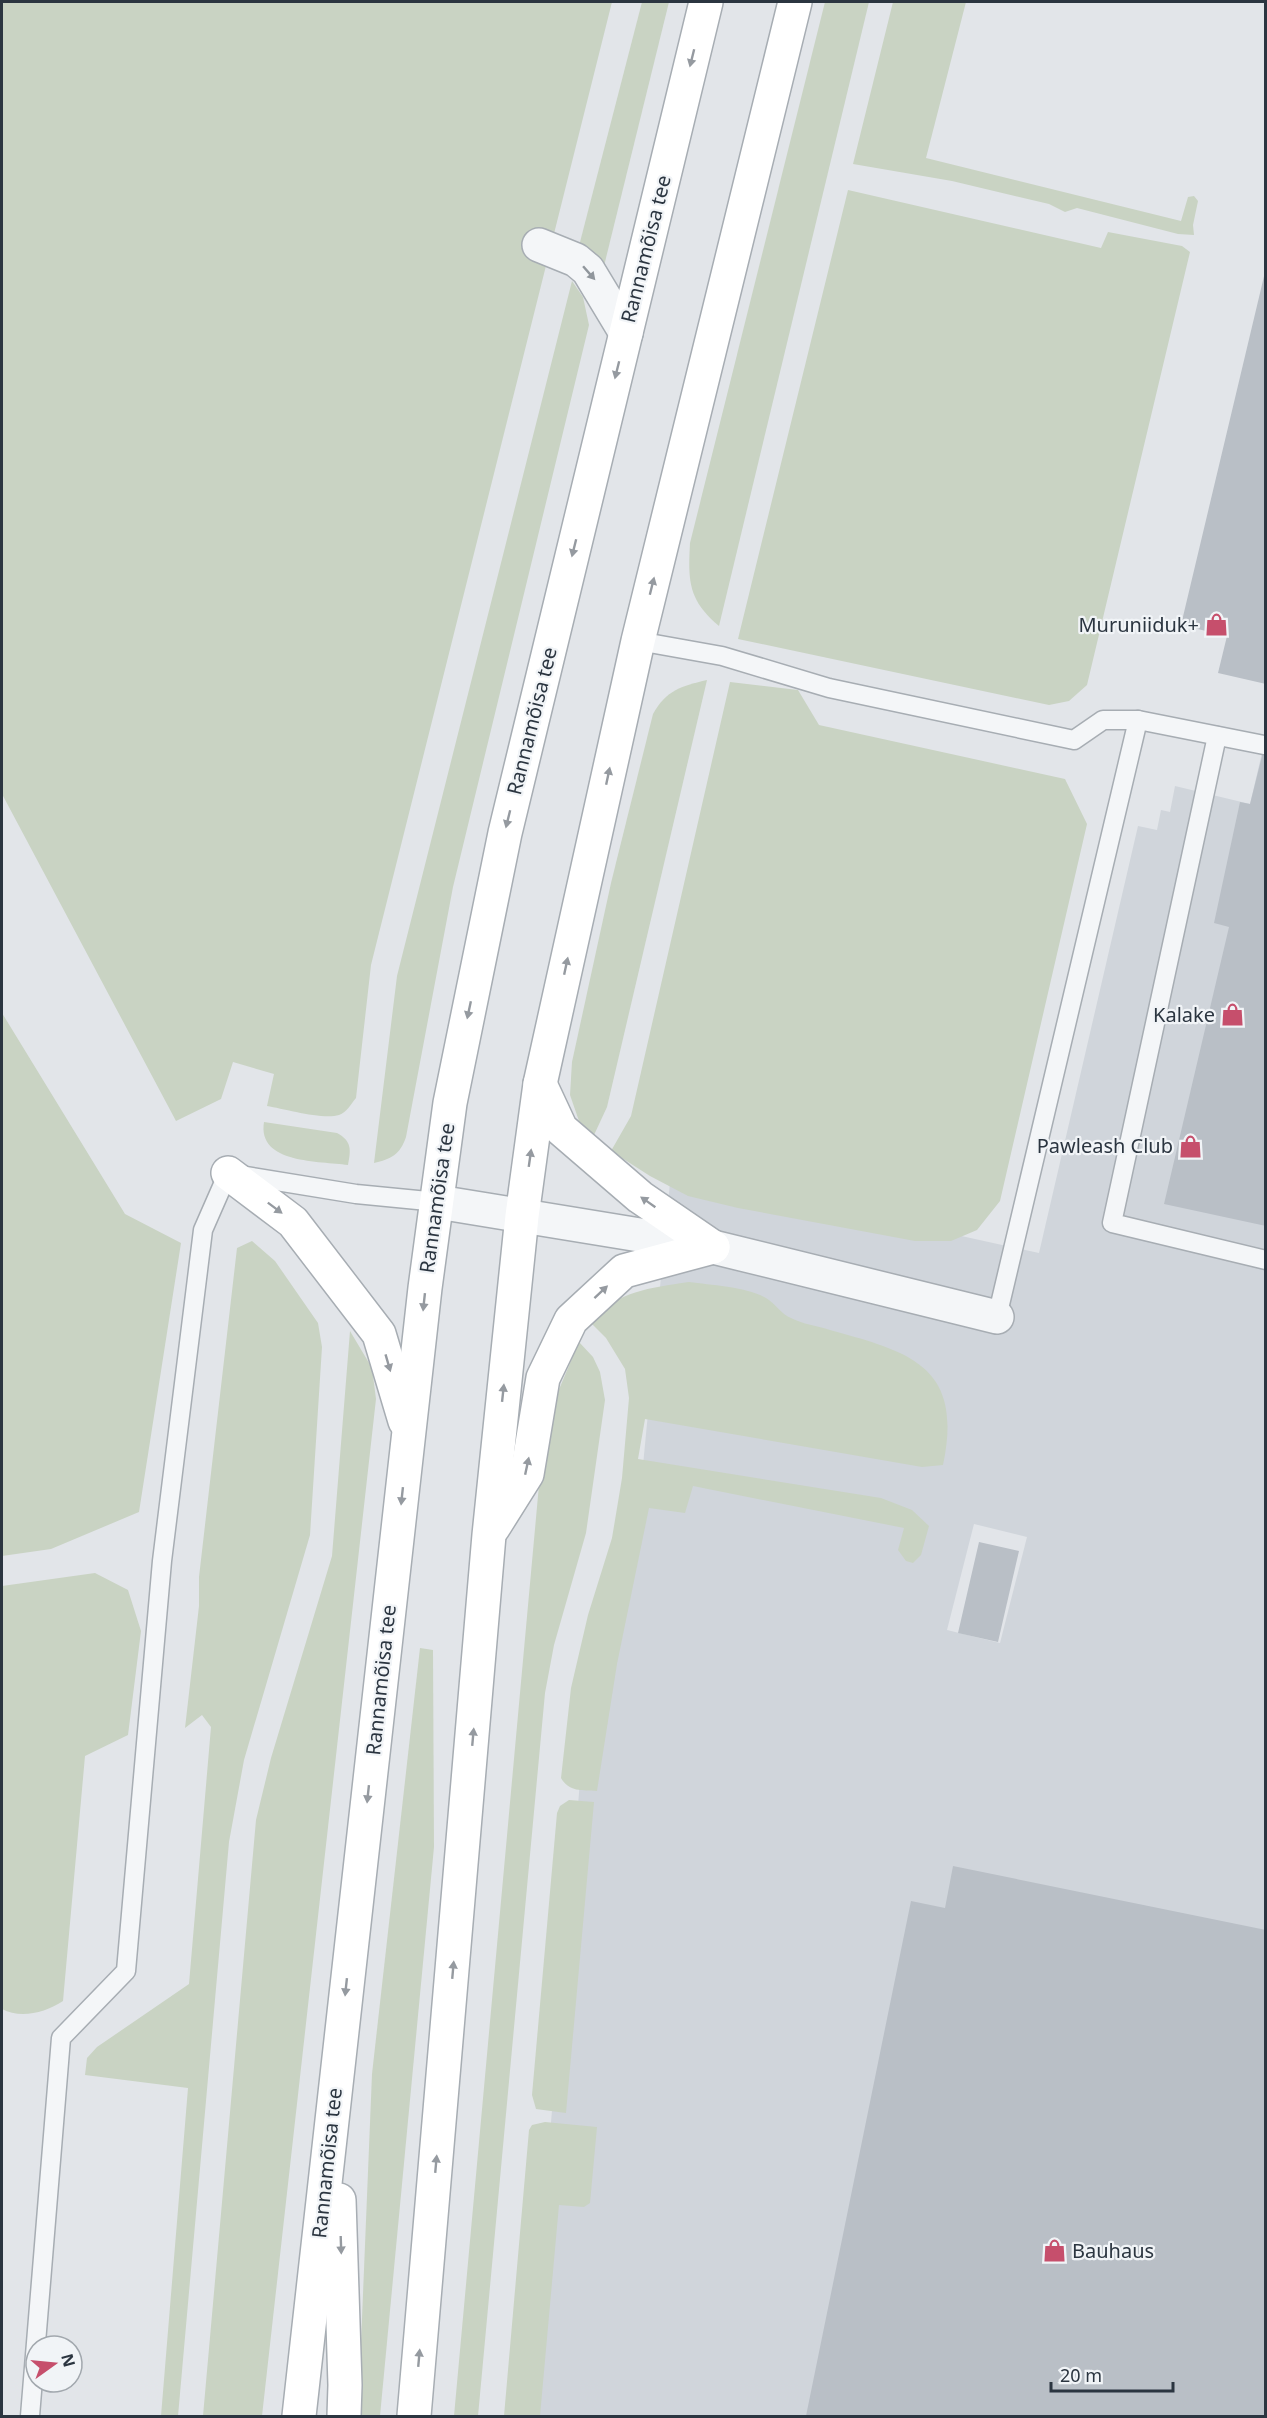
<svg xmlns="http://www.w3.org/2000/svg" width="1267" height="2418" font-family="'Noto Sans',sans-serif">
<rect width="100%" height="100%" fill="#e2e5e9"/>
<path fill="#d0d5db" fill-rule="evenodd" d="M 1265,740 L 1265,2416 L 526,2416 L 582,1758 L 642,1476 L 671,1172 L 1039,1253 L 1138,826 L 1157,830 L 1161,810 L 1170,812 L 1175,786 L 1250,804 ZM 974,1524 L 1027,1537 L 1000,1643 L 947,1630 Z"/>
<g fill="#c9d3c3">
<path d="M 2,2 L 612,2 L 371,965 L 356,1098 C 351,1104 347,1112 339,1115 C 323,1120 285,1109 267,1106 L 274,1074 L 233,1062 L 221,1099 L 176,1121 L 2,794 Z"/>
<path d="M 642,2 L 669,2 L 604,266 L 579,246 Z"/>
<path d="M 825,2 L 869,2 L 719,626 C 688,600 688,581 690,543 Z"/>
<path d="M 893,2 L 966,2 L 926,158 L 1181,221 L 1188,197 L 1194,196 L 1198,201 L 1193,225 L 1194,235 L 1178,234 L 1077,208 L 1065,212 L 1049,204 L 952,181 L 853,164 Z"/>
<path d="M 848,190 L 1101,248 L 1108,232 L 1182,246 L 1190,252 L 1087,685 L 1069,701 L 1049,705 L 738,639 Z"/>
<path d="M 572,281 L 583,297 L 589,325 L 453,887 L 406,1137 C 400,1155 391,1159 374,1163 L 397,976 Z"/>
<path d="M 707,680 L 607,1107 L 594,1135 L 579,1121 L 570,1095 L 572,1062 L 611,883 L 653,714 C 666,690 682,686 707,680 Z"/>
<path d="M 730,682 L 798,690 L 819,725 L 1065,779 L 1087,824 L 1000,1201 L 977,1230 L 951,1241 L 915,1241 L 738,1208 L 688,1196 L 650,1176 L 611,1151 L 631,1116 Z"/>
<path d="M 2,1013 L 125,1214 L 181,1243 L 139,1512 L 51,1549 L 2,1556 Z"/>
<path d="M 264,1122 L 337,1133 C 352,1141 351,1150 348,1165 C 320,1161 257,1164 264,1122 Z"/>
<path d="M 252,1241 L 275,1261 L 318,1323 L 322,1347 L 310,1535 L 244,1760 L 229,1842 L 178,2416 L 161,2416 L 188,2088 L 85,2075 L 87,2058 L 97,2047 L 189,1984 L 211,1727 L 202,1715 L 185,1728 L 199,1606 L 199,1577 L 237,1248 Z"/>
<path d="M 689,1282 C 711,1285 747,1287 766,1298 C 775,1303 781,1314 791,1318 C 802,1324 818,1326 830,1330 C 910,1352 964,1366 943,1465 L 922,1467 L 645,1419 L 638,1459 L 881,1498 L 912,1510 L 929,1526 L 921,1555 L 913,1563 L 906,1561 L 898,1550 L 904,1528 L 693,1486 L 685,1513 L 649,1508 L 617,1664 L 597,1791 C 582,1790 569,1792 561,1778 L 571,1688 L 588,1615 L 612,1538 L 622,1478 L 629,1398 L 625,1369 L 606,1338 L 589,1321 C 620,1291 648,1288 689,1282 Z"/>
<path d="M 350,1331 L 372,1368 L 376,1399 L 262,2416 L 203,2416 L 256,1820 L 271,1758 L 332,1556 Z"/>
<path d="M 579,1342 L 593,1357 L 600,1372 L 605,1400 L 586,1533 L 554,1645 L 545,1693 L 478,2416 L 454,2416 L 539,1485 L 552,1406 Z"/>
<path d="M 95,1573 L 128,1590 L 141,1631 L 128,1735 L 85,1756 L 63,2001 C 45,2013 20,2019 2,2009 L 2,1586 Z"/>
<path d="M 420,1648 L 433,1650 L 434,1847 L 380,2416 L 358,2416 L 372,2074 Z"/>
<path d="M 569,1800 L 594,1802 L 566,2113 L 536,2109 L 532,2095 L 557,1813 L 560,1806 Z"/>
<path d="M 545,2122 L 597,2127 L 590,2203 L 584,2207 L 559,2205 L 540,2416 L 504,2416 L 529,2130 L 532,2125 Z"/>
</g>
<g fill="#b9bfc6">
<path d="M 1265,272 L 1266,272 L 1266,684 L 1218,673 L 1227,636 L 1181,625 Z"/>
<path d="M 1265,744 L 1266,744 L 1266,1226 L 1164,1204 L 1229,927 L 1214,923 L 1240,802 L 1250,804 Z"/>
<path d="M 979,1542 L 1019,1551 L 998,1642 L 958,1633 Z"/>
<path d="M 953,1866 L 1266,1930 L 1266,2416 L 806,2416 L 911,1901 L 945,1908 Z"/>
</g>
<g fill="none" stroke-linecap="round" stroke-linejoin="round">
<defs>
<g id="service">
<path d="M 638,641 L 722,656 L 829,688 L 1074,740 L 1103,720 L 1138,720 L 1264,745"/>
<path d="M 1217,736 L 1112,1223 L 1266,1260"/>
<path d="M 997,1317 L 1138,720"/>
<path d="M 30,2416 L 61,2038 L 126,1971 L 162,1561 L 203,1230 L 228,1173 L 356,1194 L 438,1202"/>
</g>
<g id="minor">
<path d="M 539,245 L 576,260 L 588,270 L 626,333"/>
<path d="M 438,1202 L 713,1247 L 997,1317"/>
</g>
<g id="secondary">
<path d="M 540,1084 L 561,1129 L 640,1197 L 713,1247"/>
<path d="M 228,1173 L 293,1222 L 379,1334 L 405,1421"/>
<path d="M 493,1528 L 527,1474 L 543,1378 L 571,1320 L 624,1271 L 713,1247"/>
<path d="M 339,2200 L 345,2385 L 344,2416"/>
<path d="M 299,2416 L 425,1288 L 450,1103 L 505,833 L 706,2"/>
<path d="M 414,2416 L 489,1535 L 522,1216 L 540,1084 L 638,641 L 795,2"/>
</g>
</defs>
<use href="#service" stroke="#a7adb3" stroke-width="21"/>
<use href="#minor" stroke="#a7adb3" stroke-width="36"/>
<use href="#secondary" stroke="#a7adb3" stroke-width="36"/>
<use href="#service" stroke="#f4f6f8" stroke-width="18"/>
<use href="#minor" stroke="#f4f6f8" stroke-width="33"/>
<use href="#secondary" stroke="#fff" stroke-width="33"/>
</g>
<defs><path id="oneway-solid" d="M-6-.8H1V-3.2L6.5 0L1 3.2V.8H-6Z" transform="scale(1.5)"/></defs>
<g fill="#959aa0">
<use href="#oneway-solid" transform="translate(692 58) rotate(104)"/>
<use href="#oneway-solid" transform="translate(617 370) rotate(104)"/>
<use href="#oneway-solid" transform="translate(574 548) rotate(104)"/>
<use href="#oneway-solid" transform="translate(652 586) rotate(-76)"/>
<use href="#oneway-solid" transform="translate(608 776) rotate(-78)"/>
<use href="#oneway-solid" transform="translate(508 819) rotate(104)"/>
<use href="#oneway-solid" transform="translate(566 966) rotate(-78)"/>
<use href="#oneway-solid" transform="translate(469 1010) rotate(102)"/>
<use href="#oneway-solid" transform="translate(530 1158) rotate(-82)"/>
<use href="#oneway-solid" transform="translate(648 1202) rotate(-145)"/>
<use href="#oneway-solid" transform="translate(275 1208) rotate(37)"/>
<use href="#oneway-solid" transform="translate(601 1292) rotate(-43)"/>
<use href="#oneway-solid" transform="translate(424 1302) rotate(96)"/>
<use href="#oneway-solid" transform="translate(388 1363) rotate(74)"/>
<use href="#oneway-solid" transform="translate(503 1393) rotate(-84)"/>
<use href="#oneway-solid" transform="translate(527 1466) rotate(-78)"/>
<use href="#oneway-solid" transform="translate(402 1496) rotate(96)"/>
<use href="#oneway-solid" transform="translate(473 1737) rotate(-85)"/>
<use href="#oneway-solid" transform="translate(368 1794) rotate(96)"/>
<use href="#oneway-solid" transform="translate(453 1970) rotate(-85)"/>
<use href="#oneway-solid" transform="translate(346 1987) rotate(96)"/>
<use href="#oneway-solid" transform="translate(436 2164) rotate(-85)"/>
<use href="#oneway-solid" transform="translate(341 2245) rotate(88)"/>
<use href="#oneway-solid" transform="translate(419 2358) rotate(-85)"/>
</g>
<use fill="#90969c" href="#oneway-solid" transform="translate(589 273) rotate(49)"/>
<defs>
<symbol id="shop-bare" viewBox="-9 -9 18 18"><path d="M-5-2.5h2.3a2.7 3.5 0 0 1 5.4 0H5L5.5 6h-11ZM-1.5-2.5h3a1.5 2.3 0 0 0-3 0Z" fill="#c64f6c" stroke="#f1f4f7" stroke-width="2.5" paint-order="stroke"/></symbol>
</defs>
<g fill-rule="evenodd">
<use href="#shop-bare" x="1200" y="608" width="33" height="33"/>
<use href="#shop-bare" x="1216" y="998" width="33" height="33"/>
<use href="#shop-bare" x="1174" y="1130" width="33" height="33"/>
<use href="#shop-bare" x="1038" y="2234" width="33" height="33"/>
</g>
<g text-anchor="middle" stroke-width="4.5" stroke-linejoin="round" paint-order="stroke">
<g font-size="20" fill="#2b3540" stroke="#f1f4f7">
<text transform="translate(646 249) rotate(-76)" y="7">Rannamõisa tee</text>
<text transform="translate(532 721) rotate(-76)" y="7">Rannamõisa tee</text>
<text transform="translate(437 1198) rotate(-82)" y="7">Rannamõisa tee</text>
<text transform="translate(381 1680) rotate(-84)" y="7">Rannamõisa tee</text>
<text transform="translate(327 2163) rotate(-84)" y="7">Rannamõisa tee</text>
</g>
<g font-size="20" fill="#2b3540" stroke="#f1f4f7" text-anchor="end">
<text x="1199" y="632">Muruniiduk+</text>
<text x="1215" y="1022">Kalake</text>
<text x="1173" y="1153">Pawleash Club</text>
<text x="1072" y="2258" text-anchor="start">Bauhaus</text>
</g>
</g>
<rect width="1267" height="2418" fill="none" stroke="#2b3540" stroke-width="6"/>
<g transform="translate(54 2364) rotate(75)"><circle r="28" fill="#f1f4f7" stroke="#a2a8ae" stroke-width="1.5"/>
<path d="M0-4.5L10 22L0 15L-10 22Z" fill="#c64f6c"/>
<text y="-9" font-size="16" font-weight="bold" text-anchor="middle" fill="#2b3540">N</text>
</g>
<path d="M1051 2382v9h122v-9" fill="none" stroke="#2b3540" stroke-width="3"/>
<text x="1060" y="2382" font-size="18" fill="#2b3540" stroke="#f1f4f7" stroke-width="4.5" paint-order="stroke">20 m</text>
</svg>
